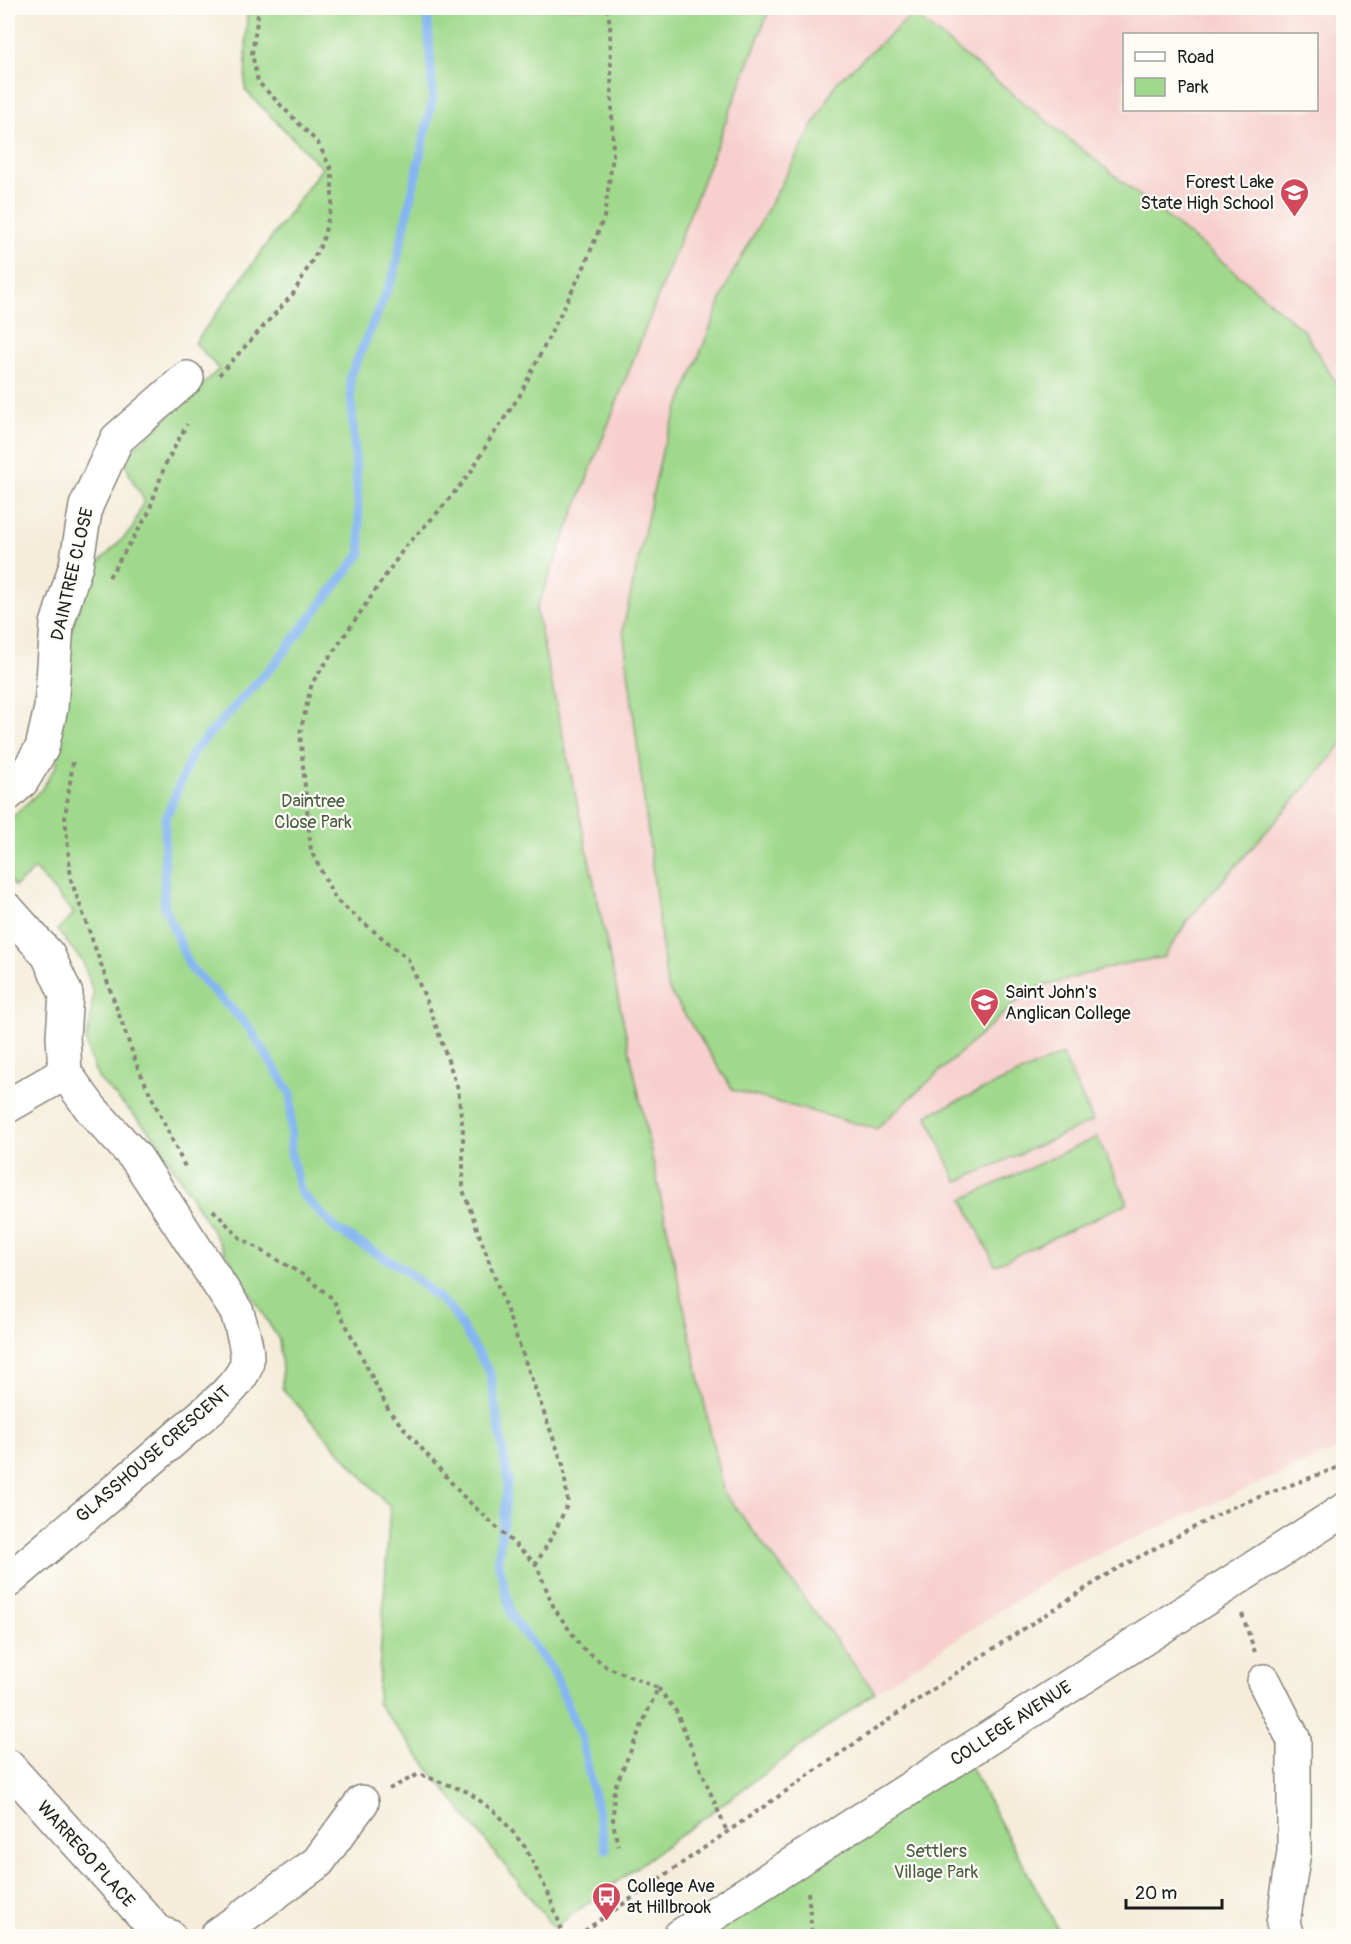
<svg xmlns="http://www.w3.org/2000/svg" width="1351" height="1944" font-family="Pangolin,sans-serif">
<rect width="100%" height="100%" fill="#fdfcf7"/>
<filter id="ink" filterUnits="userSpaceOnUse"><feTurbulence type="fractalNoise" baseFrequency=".0167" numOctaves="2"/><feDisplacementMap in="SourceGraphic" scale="12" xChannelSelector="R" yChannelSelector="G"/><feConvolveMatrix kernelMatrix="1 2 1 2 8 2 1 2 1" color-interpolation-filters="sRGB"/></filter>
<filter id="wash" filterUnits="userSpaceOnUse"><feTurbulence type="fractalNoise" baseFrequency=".008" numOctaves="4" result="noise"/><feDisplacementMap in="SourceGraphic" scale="24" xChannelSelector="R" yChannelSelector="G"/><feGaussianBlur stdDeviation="1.35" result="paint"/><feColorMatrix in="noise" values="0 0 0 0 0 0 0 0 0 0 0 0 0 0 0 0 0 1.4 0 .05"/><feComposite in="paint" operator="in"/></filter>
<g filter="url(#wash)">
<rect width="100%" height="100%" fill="#f5edda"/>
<path fill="#f7d0cd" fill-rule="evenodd" d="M 770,8 L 1343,8 L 1343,1446 L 1061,1571 L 875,1692 L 723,1491 L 536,610 ZM 1124,34 L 1316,34 L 1316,110 L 1124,110 Z"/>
<g fill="#a0d98c" stroke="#5e7a54" stroke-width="1.5">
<path d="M 247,8 L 770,8 L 536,610 L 723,1491 L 875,1692 L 554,1928 L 377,1703 L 390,1507 L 282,1388 L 282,1368 L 279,1340 L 154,1136 L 98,1078 L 89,1055 L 86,1039 L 91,1018 L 93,992 L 83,962 L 57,930 L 74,914 L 35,869 L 15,887 L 8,878 L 8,821 L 41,790 L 57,765 L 69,637 L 92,570 L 132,529 L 144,500 C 136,485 125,473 126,456 L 219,369 L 195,343 L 322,168 L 245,90 Z"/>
<path d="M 913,14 L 1229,267 L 1304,331 L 1343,394 L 1344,741 L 1326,764 L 1188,920 L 1164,957 L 1118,965 L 1030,990 L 876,1129 L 733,1090 L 667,987 L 623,629 L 663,447 L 729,280 L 837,82 Z"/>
<path d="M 1062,1054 L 1093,1121 L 957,1182 L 927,1115 Z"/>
<path d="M 1097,1137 L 1128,1203 L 995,1265 L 963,1199 Z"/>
<path d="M 962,1752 L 1062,1936 L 695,1936 Z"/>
</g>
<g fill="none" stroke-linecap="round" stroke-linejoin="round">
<path stroke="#85b6f1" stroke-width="9" d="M 427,8 L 433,97 L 394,274 L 350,377 L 361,553 L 276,662 L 193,752 L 165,820 L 164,905 L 190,967 L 248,1026 L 291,1094 L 291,1154 L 301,1193 L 337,1230 L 404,1269 L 452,1310 L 490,1373 L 508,1481 L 498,1560 L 512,1617 L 554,1673 L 581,1736 L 606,1850"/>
</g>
</g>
<g filter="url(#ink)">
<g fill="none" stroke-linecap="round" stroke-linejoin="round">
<defs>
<g id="minor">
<path d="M 8,794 L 22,781 L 42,748 L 51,708 L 57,624 L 76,565 L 86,506 L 117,439 L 187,378"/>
<path d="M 8,910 L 48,955 L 66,994 L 63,1036 L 65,1073 L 92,1110 L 137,1159 L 237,1312 C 241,1326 250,1352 246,1366 C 238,1388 203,1414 186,1429 C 128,1481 67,1530 8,1581"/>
<path d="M 8,1106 L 65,1073"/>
<path d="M 1264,1681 L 1294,1740 L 1294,1852 L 1283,1923 L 1287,1936"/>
<path d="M 8,1766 L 159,1933 L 169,1936"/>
<path d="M 216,1936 L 318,1862 L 362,1802"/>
</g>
<path id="tertiary" d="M 680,1936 L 1344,1510"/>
</defs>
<use href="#minor" stroke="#88847b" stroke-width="36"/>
<use href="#tertiary" stroke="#88847b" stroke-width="36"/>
<g stroke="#88847b" stroke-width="4" stroke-dasharray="4.5 4.5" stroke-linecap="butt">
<path d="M 607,8 L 610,24 L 613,156 L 604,217 L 585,265 L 520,395 L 487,444 L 471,472 L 439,511 L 405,547 L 312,683 L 300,733 L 311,851 L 336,900 L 408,959 L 429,1006 L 458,1089 L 463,1132 L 463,1190 L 563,1465 L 568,1503 L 555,1531 L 536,1564 L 554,1608 L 582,1648 L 607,1667 L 658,1688 L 614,1789 L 613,1822 L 618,1846"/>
<path d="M 219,375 L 293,294 L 322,243 L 332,204 L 332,171 L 318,143 L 258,82 L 252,54 L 259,8"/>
<path d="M 109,577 L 148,514 L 165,465 L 187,424"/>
<path d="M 73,762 L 65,817 L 71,880 L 138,1068 L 186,1169"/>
<path d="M 213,1210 L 240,1238 L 305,1276 L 333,1299 L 389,1411 L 463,1496 L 536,1564"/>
<path d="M 1242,1614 L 1255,1652"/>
<path d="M 658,1688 L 676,1711 L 727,1832"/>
<path d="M 389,1789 L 419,1774 L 468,1792 L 498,1814 L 525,1847 L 549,1895 L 564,1936"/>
<path d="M 808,1892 L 812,1934"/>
<path d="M 577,1936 L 965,1667 L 1111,1572 L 1230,1508 L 1344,1465"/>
<path d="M 806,1936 L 812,1934 L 823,1936"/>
</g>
<use href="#minor" stroke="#fff" stroke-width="33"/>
<use href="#tertiary" stroke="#fff" stroke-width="33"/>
</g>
</g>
<defs>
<symbol id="school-pin" viewBox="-11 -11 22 30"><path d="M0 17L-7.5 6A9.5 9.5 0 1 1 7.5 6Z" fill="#d1495b" stroke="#fdfcf7"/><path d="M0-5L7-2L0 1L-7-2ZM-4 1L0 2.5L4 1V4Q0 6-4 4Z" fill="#fff"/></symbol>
<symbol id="bus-pin" viewBox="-11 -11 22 30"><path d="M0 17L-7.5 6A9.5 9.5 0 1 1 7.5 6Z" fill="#d1495b" stroke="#fdfcf7"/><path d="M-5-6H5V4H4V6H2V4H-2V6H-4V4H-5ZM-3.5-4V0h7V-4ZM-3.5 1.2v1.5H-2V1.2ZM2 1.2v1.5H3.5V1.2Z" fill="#fff"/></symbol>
</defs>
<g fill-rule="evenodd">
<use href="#school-pin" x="1278" y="176" width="33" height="45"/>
<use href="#school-pin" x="968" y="986" width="33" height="45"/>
<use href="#bus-pin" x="590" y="1880" width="33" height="45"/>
</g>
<g text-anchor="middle" stroke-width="4.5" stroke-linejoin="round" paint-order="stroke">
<g font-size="18" fill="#1c1c1c" stroke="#fdfcf7" text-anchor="start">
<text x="1274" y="188" text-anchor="end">Forest Lake<tspan x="1274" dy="21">State High School</tspan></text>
<text x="1005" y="998">Saint John's<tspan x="1005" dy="21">Anglican College</tspan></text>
<text x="627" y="1892">College Ave<tspan x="627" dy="21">at Hillbrook</tspan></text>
</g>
<g font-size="18" fill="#1c1c1c" stroke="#fdfcf7">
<text transform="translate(72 574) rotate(-77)" y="6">DAINTREE CLOSE</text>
<text transform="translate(153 1454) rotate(-41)" y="6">GLASSHOUSE CRESCENT</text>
<text transform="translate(1011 1723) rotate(-33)" y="6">COLLEGE AVENUE</text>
<text transform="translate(86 1854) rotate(48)" y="6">WARREGO PLACE</text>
</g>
<g font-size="18" fill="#4a5e43" stroke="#fdfcf7">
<text x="313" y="807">Daintree<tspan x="313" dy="21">Close Park</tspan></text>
<text x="936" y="1857">Settlers<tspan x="936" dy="21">Village Park</tspan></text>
</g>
</g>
<rect width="1351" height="1944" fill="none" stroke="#fdfcf7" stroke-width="30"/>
<rect x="1123" y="33" width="195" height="78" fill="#fdfcf7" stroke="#a3a29f" stroke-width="1.5"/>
<rect x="1135" y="52" width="30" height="9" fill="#ffffff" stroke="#a3a29f" stroke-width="1.5"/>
<text x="1177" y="63" font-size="18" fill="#1c1c1c">Road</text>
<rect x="1135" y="78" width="30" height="18" fill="#a0d98c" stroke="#a3a29f" stroke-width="1.5"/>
<text x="1177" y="93" font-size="18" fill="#1c1c1c">Park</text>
<path d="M1126 1899v9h96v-9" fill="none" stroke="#1c1c1c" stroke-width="3"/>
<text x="1135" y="1899" font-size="18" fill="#1c1c1c" stroke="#fdfcf7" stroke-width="4.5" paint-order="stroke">20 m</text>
</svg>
